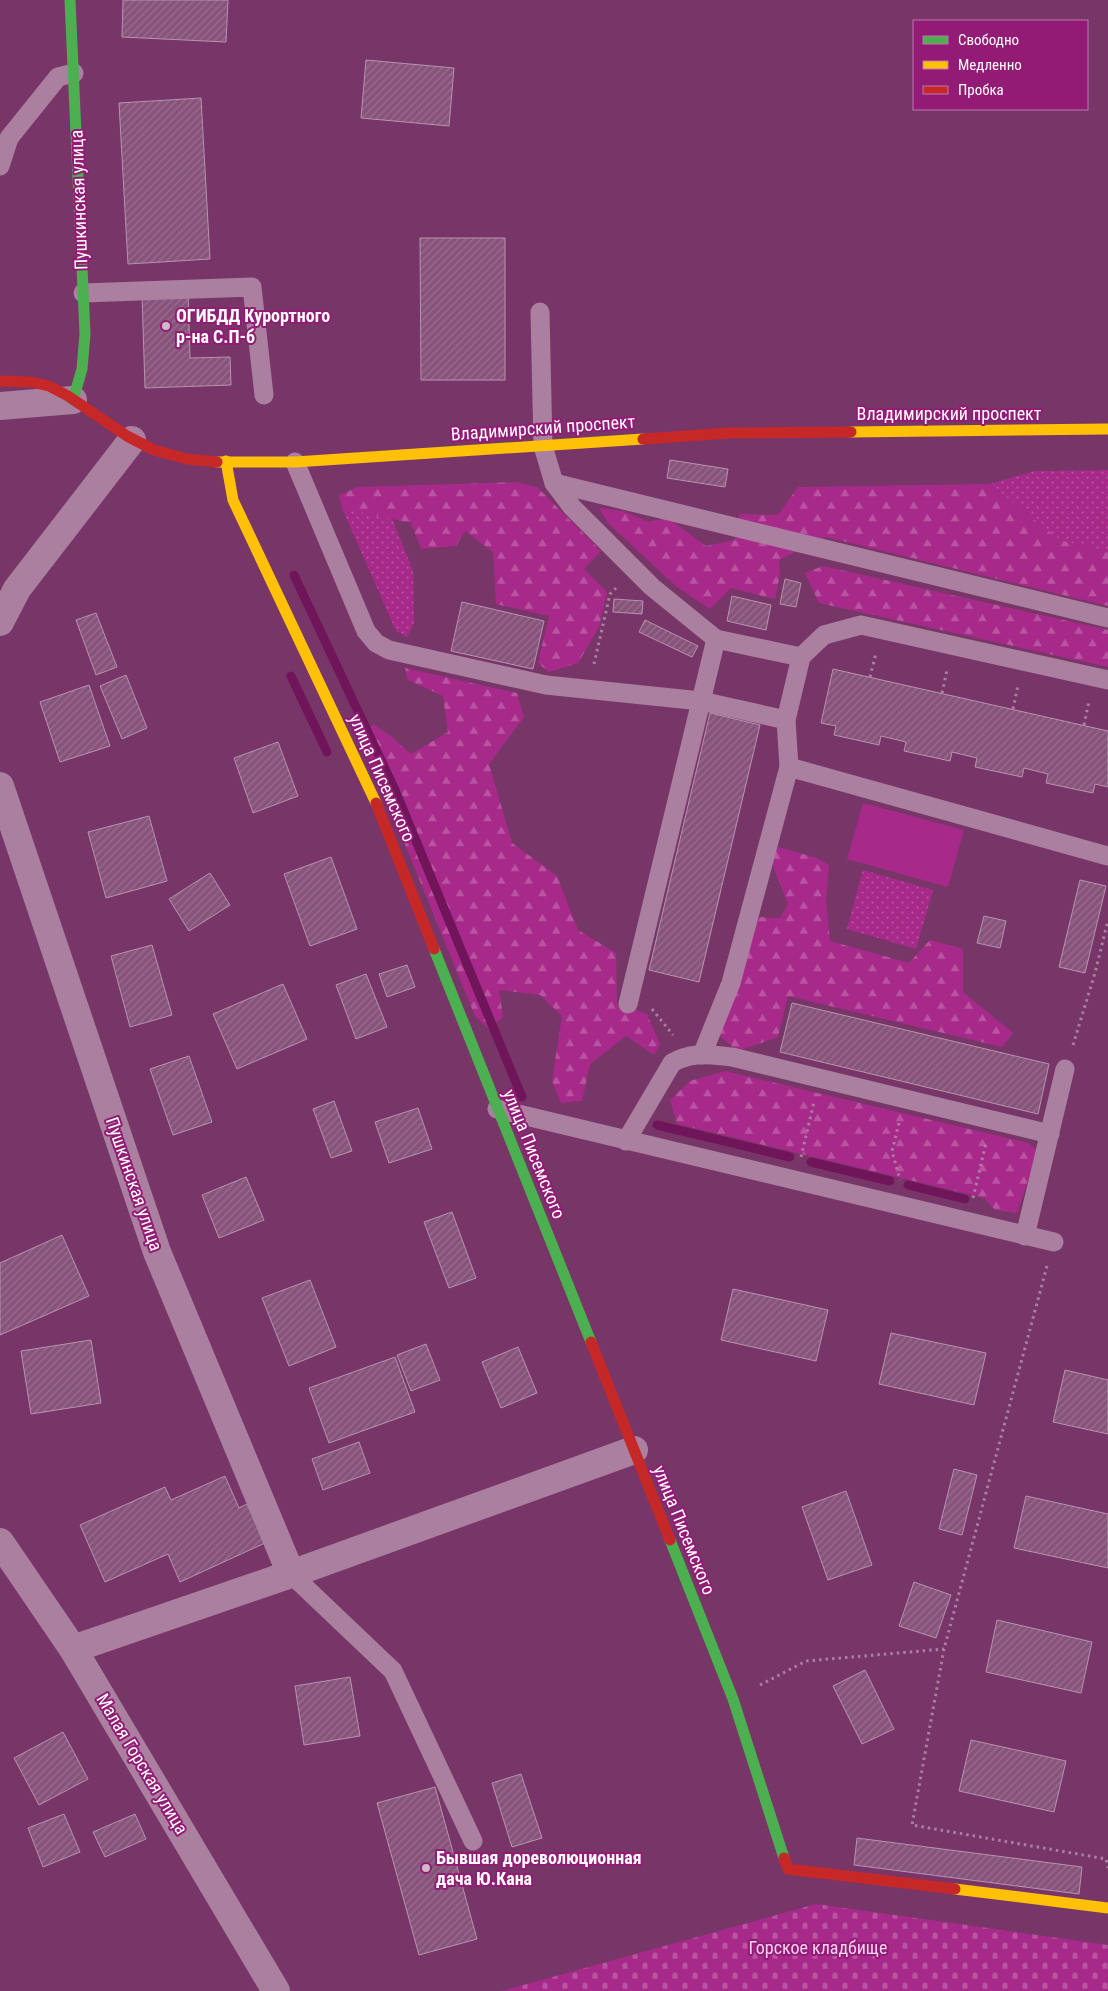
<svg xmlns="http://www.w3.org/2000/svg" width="1108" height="1991" font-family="'Roboto Condensed',sans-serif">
<defs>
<pattern id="grass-dots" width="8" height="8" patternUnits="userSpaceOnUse" patternTransform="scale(1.25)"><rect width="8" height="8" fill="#a7298a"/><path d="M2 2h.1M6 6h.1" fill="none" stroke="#b954a1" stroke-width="1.8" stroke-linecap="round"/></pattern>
<pattern id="forest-firs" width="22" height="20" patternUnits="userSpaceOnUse" patternTransform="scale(1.25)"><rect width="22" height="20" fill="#a7298a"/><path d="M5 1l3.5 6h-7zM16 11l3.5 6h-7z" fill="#b954a1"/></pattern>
<pattern id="cemetery-stones" width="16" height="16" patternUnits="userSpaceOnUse" patternTransform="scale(1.25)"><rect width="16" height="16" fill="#a7298a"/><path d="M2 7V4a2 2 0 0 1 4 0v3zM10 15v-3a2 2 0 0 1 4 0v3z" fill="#b954a1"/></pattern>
<pattern id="building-hatch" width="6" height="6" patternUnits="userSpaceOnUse" patternTransform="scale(1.25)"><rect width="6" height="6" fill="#87537b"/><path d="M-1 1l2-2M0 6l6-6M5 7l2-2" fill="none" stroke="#996d8f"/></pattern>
</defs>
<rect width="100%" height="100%" fill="#783668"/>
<g fill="url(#grass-dots)">
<path d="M 1108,470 L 1108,552 L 1060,540 L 989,484 L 1035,471 Z"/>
<path d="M 342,508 L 392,518 L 413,571 L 414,623 L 407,637 L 396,631 Z"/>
<path d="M 863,870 L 933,890 L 916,949 L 847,929 Z"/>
</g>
<g fill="url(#forest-firs)">
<path d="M 516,482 L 537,487 L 601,551 L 584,569 L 607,592 L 599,627 L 578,663 L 549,672 L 538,663 L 549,616 L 496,604 L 493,552 L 465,531 L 456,546 L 421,549 L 411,523 L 342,508 L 339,495 L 358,487 Z"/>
<path d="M 989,484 L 1060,540 L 1108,552 L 1108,606 L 826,537 L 779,560 L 780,575 L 775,599 L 731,588 L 710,609 L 677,587 L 608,523 L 599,508 L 623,511 L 649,522 L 668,518 L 706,546 L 735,540 L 739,514 L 778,515 L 798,487 Z"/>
<path d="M 823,566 L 1108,630 L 1108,667 L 819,603 L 805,573 Z"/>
<path d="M 405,668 L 517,693 L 524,717 L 489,764 L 512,843 L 557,876 L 578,930 L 616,953 L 617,1004 L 647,1014 L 660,1044 L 654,1055 L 626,1036 L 590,1064 L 582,1101 L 561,1103 L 552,1081 L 562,1016 L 540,995 L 499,990 L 503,1017 L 489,1029 L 475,1016 L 362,739 L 373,724 L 392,737 L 411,754 L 448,732 L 443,696 L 408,680 Z"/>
<path d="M 778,847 L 817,858 L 829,865 L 826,900 L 830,941 L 909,963 L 930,940 L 963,949 L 963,992 L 1013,1033 L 1002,1047 L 788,996 L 778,1037 L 738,1051 L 720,1036 L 727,1009 L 757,917 L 780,918 L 788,904 L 771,861 Z"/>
<path d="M 725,1071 L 1028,1143 L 1038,1151 L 1017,1213 L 995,1210 L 984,1198 L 677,1124 L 670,1100 L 690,1081 Z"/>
</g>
<path fill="url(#cemetery-stones)" d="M 816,1904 L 1108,1945 L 1108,1991 L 502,1991 Z"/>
<path fill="#a7298a" d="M 863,803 L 964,830 L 948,887 L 847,859 Z"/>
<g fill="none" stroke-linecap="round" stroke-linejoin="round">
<g stroke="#71155a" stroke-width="9">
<path d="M 294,575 L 395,790 L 522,1097"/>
<path d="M 291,676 L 327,752"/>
<path d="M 657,1125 L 790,1157"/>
<path d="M 811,1162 L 890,1181"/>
<path d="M 908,1185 L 965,1199"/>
</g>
</g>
<g fill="url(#building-hatch)" stroke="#b893b0">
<path d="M 123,0 L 228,0 L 226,42 L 122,37 Z"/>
<path d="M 366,60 L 454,68 L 449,126 L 361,118 Z"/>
<path d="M 201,98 L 210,259 L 128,264 L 119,103 Z"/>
<path d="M 420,238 L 505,238 L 505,380 L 421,380 Z"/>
<path d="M 188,294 L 190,358 L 230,357 L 231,385 L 145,388 L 142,295 Z"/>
<path d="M 670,460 L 728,469 L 725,487 L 667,478 Z"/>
<path d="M 785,579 L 801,583 L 796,607 L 780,604 Z"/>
<path d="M 732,596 L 771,605 L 766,630 L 727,621 Z"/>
<path d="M 614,599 L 643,601 L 642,614 L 613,612 Z"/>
<path d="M 462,602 L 544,621 L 533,669 L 451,651 Z"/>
<path d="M 96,613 L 117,667 L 96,675 L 76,620 Z"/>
<path d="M 645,620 L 698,646 L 692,657 L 639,632 Z"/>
<path d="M 833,669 L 1108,731 L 1108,787 L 1095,784 L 1093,793 L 1046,783 L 1048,774 L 1024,768 L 1022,777 L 975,767 L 977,758 L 952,752 L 950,761 L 904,751 L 906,742 L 881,736 L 879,745 L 834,735 L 836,726 L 821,723 Z"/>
<path d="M 126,675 L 147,728 L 122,739 L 100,686 Z"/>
<path d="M 89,685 L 110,746 L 60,762 L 40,702 Z"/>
<path d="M 710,713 L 760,725 L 699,982 L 649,970 Z"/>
<path d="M 278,742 L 298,796 L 253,813 L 234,758 Z"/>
<path d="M 149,816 L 167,881 L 106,898 L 88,832 Z"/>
<path d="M 331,857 L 357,929 L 310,946 L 284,874 Z"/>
<path d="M 210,873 L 230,905 L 189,931 L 169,899 Z"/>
<path d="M 1080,880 L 1106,886 L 1085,973 L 1059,967 Z"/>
<path d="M 984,916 L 1006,921 L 1000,948 L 977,943 Z"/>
<path d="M 152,945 L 172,1015 L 130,1027 L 111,956 Z"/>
<path d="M 407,965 L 415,987 L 387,997 L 379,974 Z"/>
<path d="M 366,974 L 387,1027 L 356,1039 L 336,985 Z"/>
<path d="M 283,984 L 307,1039 L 237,1069 L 213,1014 Z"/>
<path d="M 792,1003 L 1049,1064 L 1038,1114 L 780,1052 Z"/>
<path d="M 189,1056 L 212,1122 L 173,1135 L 150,1069 Z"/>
<path d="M 334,1101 L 352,1151 L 331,1158 L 313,1109 Z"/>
<path d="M 418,1108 L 432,1149 L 389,1163 L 375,1122 Z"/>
<path d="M 246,1177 L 264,1220 L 219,1238 L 202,1195 Z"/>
<path d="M 452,1212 L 476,1278 L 449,1288 L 424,1222 Z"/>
<path d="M 62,1235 L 89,1296 L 0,1335 L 0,1263 Z"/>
<path d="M 310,1280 L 336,1347 L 289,1366 L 262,1298 Z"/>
<path d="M 733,1289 L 828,1310 L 816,1361 L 721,1340 Z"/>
<path d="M 891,1333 L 986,1353 L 974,1405 L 879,1384 Z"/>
<path d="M 91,1340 L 101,1403 L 31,1414 L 21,1351 Z"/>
<path d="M 426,1344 L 440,1380 L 411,1391 L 397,1355 Z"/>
<path d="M 518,1347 L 537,1393 L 501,1408 L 482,1362 Z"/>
<path d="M 395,1357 L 415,1412 L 329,1443 L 309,1388 Z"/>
<path d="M 1065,1370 L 1108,1380 L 1108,1434 L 1053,1422 Z"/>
<path d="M 359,1442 L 370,1473 L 323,1490 L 312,1459 Z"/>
<path d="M 954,1469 L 977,1475 L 962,1535 L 939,1529 Z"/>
<path d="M 225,1476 L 239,1508 L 247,1504 L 265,1543 L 180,1582 L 168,1554 L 105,1582 L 80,1525 L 165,1487 L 171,1500 Z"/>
<path d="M 846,1491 L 872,1565 L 828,1580 L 802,1507 Z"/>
<path d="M 1026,1496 L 1108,1514 L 1108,1568 L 1014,1548 Z"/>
<path d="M 914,1582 L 951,1595 L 936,1638 L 899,1626 Z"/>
<path d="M 997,1620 L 1092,1642 L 1081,1693 L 986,1672 Z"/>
<path d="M 865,1670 L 894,1729 L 862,1744 L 833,1686 Z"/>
<path d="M 350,1677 L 360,1736 L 304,1745 L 295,1686 Z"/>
<path d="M 63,1732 L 88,1779 L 39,1805 L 14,1758 Z"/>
<path d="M 971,1740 L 1066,1761 L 1054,1812 L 959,1791 Z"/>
<path d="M 521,1774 L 542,1838 L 512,1847 L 492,1783 Z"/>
<path d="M 435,1787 L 477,1939 L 419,1955 L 377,1803 Z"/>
<path d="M 64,1814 L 80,1852 L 43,1867 L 28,1828 Z"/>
<path d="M 135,1814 L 146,1839 L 105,1857 L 93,1832 Z"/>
<path d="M 857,1838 L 1082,1867 L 1079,1894 L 854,1865 Z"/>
</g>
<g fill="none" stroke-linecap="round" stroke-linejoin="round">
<g stroke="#ab7fa0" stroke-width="3" stroke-dasharray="2.5 4" stroke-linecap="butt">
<path d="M 594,664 L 610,594 L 616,588"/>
<path d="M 870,677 L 876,653"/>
<path d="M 942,693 L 947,670"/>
<path d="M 1013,709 L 1018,685"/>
<path d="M 1084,725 L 1089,701"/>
<path d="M 652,1009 L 673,1035"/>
<path d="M 1073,1045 L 1095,973 L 1108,920"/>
<path d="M 899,1123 L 892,1151 L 900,1180"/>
<path d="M 801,1157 L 814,1102"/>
<path d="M 973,1198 L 986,1143"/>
<path d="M 1047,1266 L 944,1649 L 912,1825 L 1106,1859 L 1108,1868"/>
<path d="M 760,1685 L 806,1661 L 944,1649"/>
</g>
<g stroke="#ab7fa0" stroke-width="19">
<path d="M 0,166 L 9,138 L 58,77 L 74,73"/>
<path d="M 83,293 L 252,287 L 264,395"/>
<path d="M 540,312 L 543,446 L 554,483 L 572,507 L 652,587 L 716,639 L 801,657"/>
<path d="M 295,462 L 366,631 L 376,643 L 389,650 L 546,685 L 701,701 L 786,720"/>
<path d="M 554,483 L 1108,618"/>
<path d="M 789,767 L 1108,856"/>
<path d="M 628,1004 L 716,639"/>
<path d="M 702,1055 L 731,983 L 789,767 L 786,720 L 801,657 L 824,635 L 861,625 L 1108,680"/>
<path d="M 497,1109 L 1054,1242"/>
<path d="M 626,1141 L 672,1063 C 692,1051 710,1055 732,1057 L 1050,1134"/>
<path d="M 1025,1236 L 1065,1069"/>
<path d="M 291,1574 L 393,1671 L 473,1841"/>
</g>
<g stroke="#ab7fa0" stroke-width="28">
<path d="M 0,406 L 73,400"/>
<path d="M 0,622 L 17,589 L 132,440"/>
<path d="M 0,786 L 157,1252 L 291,1574"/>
<path d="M 0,1542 L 73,1649 L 276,1991"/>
<path d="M 73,1649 L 291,1574 L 634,1450"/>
</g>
<g stroke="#4caf50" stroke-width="11">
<path d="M 70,0 L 85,334 L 82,369 L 73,400"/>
<path d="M 434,949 L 591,1342"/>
<path d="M 670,1540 L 733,1699 L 784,1858"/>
</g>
<g stroke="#ffc107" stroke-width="11">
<path d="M 851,432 L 1108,429"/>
<path d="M 226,461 L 233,500 L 376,803"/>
<path d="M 217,462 L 295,462 L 643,439"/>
<path d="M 955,1889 L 1108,1908"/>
</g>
<g stroke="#c62828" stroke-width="11">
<path d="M 0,381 L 31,382 L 49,386 L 68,396 L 127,436 L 154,450 L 187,459 L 217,462"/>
<path d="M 643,439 L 729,433 L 851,432"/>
<path d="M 376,803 L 434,949"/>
<path d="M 591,1342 L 670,1540"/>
<path d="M 784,1858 L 788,1869 L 955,1889"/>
</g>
</g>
<g fill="#d0b9ca" stroke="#931b76" stroke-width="2">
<circle cx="166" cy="326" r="5"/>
<circle cx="426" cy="1868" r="5"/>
</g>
<g text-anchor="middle" stroke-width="4" stroke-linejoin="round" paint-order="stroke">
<g font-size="18" fill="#fff" stroke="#931b76">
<text transform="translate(79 200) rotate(-92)" y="6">Пушкинская улица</text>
<text x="949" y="420">Владимирский проспект</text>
<text transform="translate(543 428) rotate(-4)" y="6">Владимирский проспект</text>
<text transform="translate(382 778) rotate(66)" y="6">улица Писемского</text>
<text transform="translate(534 1154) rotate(68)" y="6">улица Писемского</text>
<text transform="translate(134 1184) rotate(71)" y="6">Пушкинская улица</text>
<text transform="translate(684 1530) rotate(68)" y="6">улица Писемского</text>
<text transform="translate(142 1764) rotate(59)" y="6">Малая Горская улица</text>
</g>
<g font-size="18" font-weight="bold" fill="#fff" stroke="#931b76" text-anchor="start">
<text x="176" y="322">ОГИБДД Курортного<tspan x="176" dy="21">р-на С.П-б</tspan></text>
<text x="436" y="1864">Бывшая дореволюционная<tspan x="436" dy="21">дача Ю.Кана</tspan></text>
</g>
<g font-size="18" fill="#fad2f1" stroke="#931b76">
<text x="818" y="1954">Горское кладбище</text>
</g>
</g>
<rect x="913" y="20" width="175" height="90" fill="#931b76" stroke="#be76ad"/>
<rect x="923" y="36" width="25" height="8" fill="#4caf50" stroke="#be76ad"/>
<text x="958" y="45" font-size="15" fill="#ffffff">Свободно</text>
<rect x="923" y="61" width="25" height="8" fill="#ffc107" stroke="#be76ad"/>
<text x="958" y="70" font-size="15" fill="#ffffff">Медленно</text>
<rect x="923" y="86" width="25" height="8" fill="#c62828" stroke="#be76ad"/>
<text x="958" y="95" font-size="15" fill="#ffffff">Пробка</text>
</svg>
